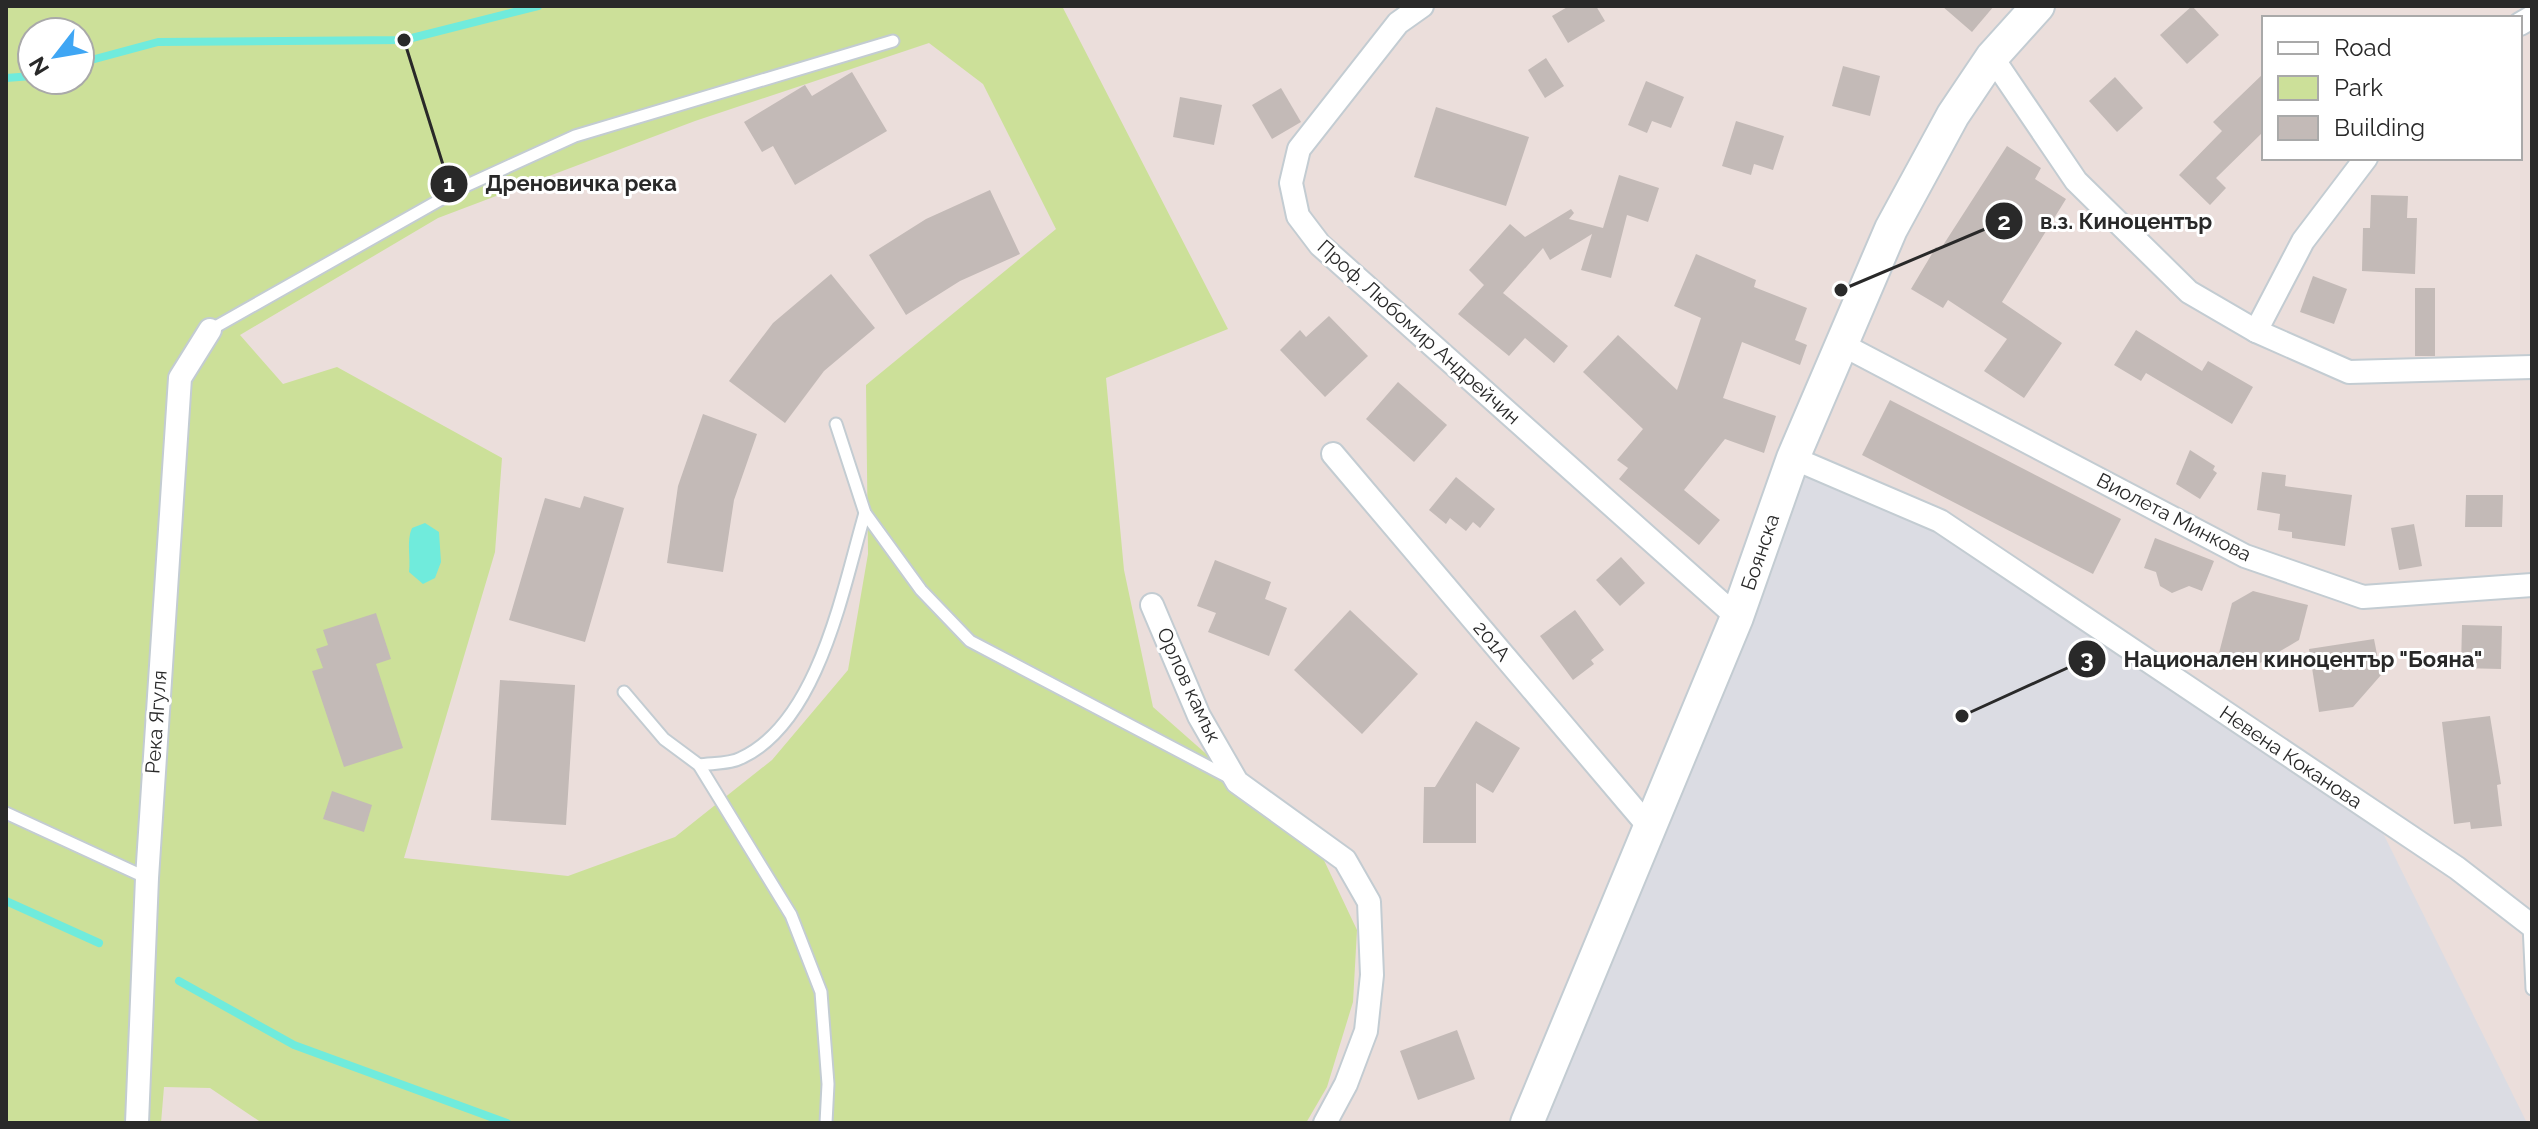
<svg xmlns="http://www.w3.org/2000/svg" width="2538" height="1129" font-family="Raleway,sans-serif">
<rect width="100%" height="100%" fill="#ebdedb"/>
<path fill="#dbdce3" d="M 1793,458 L 1940,521 L 2374,815 L 2527,1123 L 1527,1123 Z"/>
<path fill="#cce099" fill-rule="evenodd" d="M 6,6 L 1062,6 L 1228,329 L 1106,378 L 1124,570 L 1153,707 L 1322,856 L 1357,930 L 1353,1002 L 1327,1087 L 1306,1123 L 262,1123 L 210,1088 L 164,1087 L 161,1123 L 6,1123 ZM 32,32 L 80,32 L 80,80 L 32,80 ZM 929,43 L 983,84 L 1056,229 L 866,385 L 868,554 L 848,670 L 772,760 L 675,837 L 568,876 L 404,858 L 495,552 L 502,458 L 337,367 L 283,384 L 240,335 L 438,218 L 695,121 Z"/>
<path fill="#70ebdc" d="M 425,523 L 439,532 L 441,562 L 435,578 L 423,584 L 409,572 C 411,558 406,541 412,528 Z"/>
<g fill="none" stroke-linecap="round" stroke-linejoin="round">
<g stroke="#70ebdc" stroke-width="8">
<path d="M 80,63 L 158,42 L 404,40 L 538,6"/>
<path d="M 6,78 L 32,76"/>
<path d="M 6,901 L 99,943"/>
<path d="M 179,981 L 294,1045 L 507,1123"/>
</g>
</g>
<g fill="#c3bab7">
<path d="M 1569,6 L 1596,6 L 1605,21 L 1568,43 L 1552,16 Z"/>
<path d="M 1942,6 L 1994,6 L 1972,32 Z"/>
<path d="M 2192,6 L 2219,35 L 2187,64 L 2160,35 Z"/>
<path d="M 1546,58 L 1564,86 L 1545,98 L 1528,70 Z"/>
<path d="M 1843,66 L 1880,76 L 1870,116 L 1832,106 Z"/>
<path d="M 852,72 L 887,131 L 795,185 L 773,146 L 762,152 L 744,122 L 805,85 L 812,96 Z"/>
<path d="M 2264,73 L 2264,131 L 2216,178 L 2226,188 L 2210,205 L 2179,175 L 2222,131 L 2213,122 Z"/>
<path d="M 2115,77 L 2143,108 L 2117,132 L 2089,101 Z"/>
<path d="M 1646,81 L 1684,97 L 1671,128 L 1652,121 L 1647,133 L 1628,125 Z"/>
<path d="M 1281,88 L 1301,122 L 1272,139 L 1252,105 Z"/>
<path d="M 1180,97 L 1222,105 L 1214,145 L 1173,137 Z"/>
<path d="M 1436,107 L 1529,137 L 1506,206 L 1414,177 Z"/>
<path d="M 1736,121 L 1784,136 L 1773,170 L 1754,164 L 1751,175 L 1722,166 Z"/>
<path d="M 2007,146 L 2041,168 L 2035,179 L 2066,199 L 2002,302 L 2062,343 L 2024,398 L 1984,371 L 2007,339 L 1948,300 L 1943,308 L 1911,289 L 1936,247 L 1940,250 Z"/>
<path d="M 1619,175 L 1659,188 L 1648,222 L 1627,215 L 1611,278 L 1581,270 L 1592,234 L 1550,260 L 1543,248 L 1503,293 L 1568,346 L 1554,363 L 1525,338 L 1509,356 L 1458,314 L 1484,285 L 1469,270 L 1510,224 L 1525,237 L 1571,209 L 1574,213 L 1569,219 L 1603,228 Z"/>
<path d="M 990,190 L 1020,254 L 960,281 L 906,315 L 869,255 L 926,219 Z"/>
<path d="M 2371,195 L 2408,196 L 2407,218 L 2417,218 L 2415,274 L 2362,271 L 2363,228 L 2370,228 Z"/>
<path d="M 1696,254 L 1756,280 L 1754,287 L 1807,308 L 1795,340 L 1807,345 L 1800,365 L 1742,342 L 1723,398 L 1776,416 L 1764,453 L 1725,439 L 1684,490 L 1720,520 L 1699,545 L 1619,479 L 1628,468 L 1617,460 L 1643,429 L 1583,372 L 1618,335 L 1677,390 L 1701,318 L 1674,306 Z"/>
<path d="M 831,274 L 875,328 L 824,371 L 785,423 L 729,381 L 773,323 Z"/>
<path d="M 2313,276 L 2347,289 L 2334,324 L 2300,312 Z"/>
<rect x="2415" y="288" width="20" height="68"/>
<path d="M 1329,316 L 1368,356 L 1325,397 L 1280,350 L 1300,330 L 1306,337 Z"/>
<path d="M 2136,330 L 2202,371 L 2208,361 L 2253,387 L 2232,424 L 2146,373 L 2141,381 L 2114,365 Z"/>
<path d="M 1398,382 L 1447,425 L 1414,462 L 1366,419 Z"/>
<path d="M 1890,400 L 2121,519 L 2093,574 L 1862,455 Z"/>
<path d="M 703,414 L 757,434 L 734,500 L 723,572 L 667,563 L 678,486 Z"/>
<path d="M 2190,450 L 2215,466 L 2213,470 L 2217,473 L 2200,499 L 2176,484 Z"/>
<path d="M 2262,472 L 2286,475 L 2285,486 L 2352,495 L 2345,546 L 2292,538 L 2292,532 L 2278,530 L 2280,514 L 2257,510 Z"/>
<path d="M 1456,477 L 1495,509 L 1480,528 L 1473,522 L 1466,531 L 1450,518 L 1446,524 L 1429,510 Z"/>
<path d="M 2466,495 L 2503,495 L 2502,527 L 2465,527 Z"/>
<path d="M 584,496 L 624,508 L 585,642 L 509,620 L 545,498 L 580,508 Z"/>
<path d="M 2414,524 L 2422,566 L 2399,570 L 2391,528 Z"/>
<path d="M 2155,538 L 2214,561 L 2202,591 L 2189,586 L 2172,593 L 2160,586 L 2156,572 L 2144,568 Z"/>
<path d="M 1621,557 L 1645,583 L 1620,606 L 1596,580 Z"/>
<path d="M 1215,560 L 1271,582 L 1265,599 L 1287,608 L 1269,656 L 1208,632 L 1216,613 L 1197,606 Z"/>
<path d="M 2253,591 L 2308,605 L 2299,640 L 2260,663 L 2219,653 L 2232,603 Z"/>
<path d="M 1350,610 L 1418,674 L 1362,734 L 1294,670 Z"/>
<path d="M 1575,610 L 1604,650 L 1591,660 L 1594,664 L 1573,680 L 1540,636 Z"/>
<path d="M 376,613 L 391,659 L 376,664 L 403,748 L 344,767 L 312,671 L 323,668 L 316,649 L 328,645 L 323,630 Z"/>
<path d="M 2462,625 L 2502,626 L 2501,669 L 2461,668 Z"/>
<path d="M 2374,639 L 2381,675 L 2353,707 L 2319,712 L 2309,649 Z"/>
<path d="M 500,680 L 575,685 L 566,825 L 491,820 Z"/>
<path d="M 2490,716 L 2501,784 L 2497,785 L 2502,826 L 2471,829 L 2470,822 L 2454,824 L 2442,722 Z"/>
<path d="M 1476,721 L 1520,748 L 1493,793 L 1476,783 L 1476,843 L 1423,843 L 1424,787 L 1435,787 Z"/>
<path d="M 332,791 L 372,805 L 364,832 L 323,819 Z"/>
<path d="M 1457,1030 L 1475,1079 L 1418,1100 L 1400,1051 Z"/>
</g>
<g fill="none" stroke-linecap="round" stroke-linejoin="round">
<defs>
<g id="lane">
<path d="M 210,330 L 461,188 L 575,136 L 893,41"/>
<path d="M 836,424 L 865,513 L 921,590 L 970,641 L 1232,779"/>
<path d="M 624,692 L 664,739 L 699,765 L 791,915 L 821,992 L 828,1084 L 826,1123"/>
<path d="M 699,765 C 712,763 730,764 741,758 C 819,722 843,588 865,513"/>
<path d="M 6,813 L 147,878"/>
<path d="M 2529,925 L 2532,989"/>
</g>
<g id="street">
<path d="M 1422,6 L 1398,23 L 1299,149 L 1291,183 L 1298,216 L 1320,245 L 1737,617"/>
<path d="M 2520,24 L 2532,17"/>
<path d="M 1992,57 L 2076,181 L 2189,292 L 2256,331 L 2349,372 L 2532,367"/>
<path d="M 2256,331 L 2303,241 L 2366,158"/>
<path d="M 1841,344 L 2245,556 L 2363,597 L 2532,585"/>
<path d="M 1333,454 L 1650,828"/>
<path d="M 1793,458 L 1940,521 L 2457,868 L 2532,926"/>
<path d="M 1152,605 L 1199,716 L 1237,782 L 1345,860 L 1369,902 L 1372,975 L 1366,1031 L 1346,1084 L 1325,1123"/>
<path d="M 137,1123 L 147,878 L 180,378 L 210,330"/>
</g>
<path id="secondary" d="M 1527,1123 L 1737,617 L 1793,458 L 1891,229 L 1953,115 L 1992,57 L 2038,6"/>
</defs>
<use href="#lane" stroke="#c3ccd2" stroke-width="15"/>
<use href="#street" stroke="#c3ccd2" stroke-width="26"/>
<use href="#secondary" stroke="#c3ccd2" stroke-width="36"/>
<use href="#lane" stroke="#fff" stroke-width="11"/>
<use href="#street" stroke="#fff" stroke-width="22"/>
<use href="#secondary" stroke="#fff" stroke-width="32"/>
</g>
<g text-anchor="middle" stroke-width="6" stroke-linejoin="round" paint-order="stroke">
<g font-size="20" fill="#292929" stroke="#fff">
<text transform="translate(1419 332) rotate(42)" y="7">Проф. Любомир Андрейчин</text>
<text transform="translate(2174 517) rotate(27)" y="7">Виолета Минкова</text>
<text transform="translate(1760 552) rotate(-71)" y="7">Боянска</text>
<text transform="translate(1492 641) rotate(50)" y="7">201А</text>
<text transform="translate(1189 685) rotate(65)" y="7">Орлов камък</text>
<text transform="translate(156 722) rotate(-86)" y="7">Река Ягуля</text>
<text transform="translate(2291 757) rotate(34)" y="7">Невена Коканова</text>
</g>
</g>
<path fill="none" stroke="#292929" stroke-width="3" d="M404 40L449 184M1841 290L2004 221M1962 716L2087 659"/>
<g fill="#292929" stroke="#fff" stroke-width="3">
<circle cx="404" cy="40" r="8"/>
<circle cx="1841" cy="290" r="8"/>
<circle cx="1962" cy="716" r="8"/>
<circle cx="449" cy="184" r="20"/>
<circle cx="2004" cy="221" r="20"/>
<circle cx="2087" cy="659" r="20"/>
</g>
<g font-size="24" text-anchor="middle" font-weight="bold" fill="#fff">
<text x="449" y="192">1</text>
<text x="2004" y="230">2</text>
<text x="2087" y="667">3</text>
</g>
<g font-size="22" text-anchor="middle" font-weight="bold" fill="#292929" stroke="#fff" stroke-width="6" stroke-linejoin="round" paint-order="stroke">
<text x="581" y="191">Дреновичка река</text>
<text x="2126" y="229">в.з. Киноцентър</text>
<text x="2303" y="667">Национален киноцентър "Бояна"</text>
</g>
<rect width="2538" height="1129" fill="none" stroke="#292929" stroke-width="16"/>
<rect x="2262" y="16" width="260" height="144" fill="#ffffff" stroke="#a9a9a9" stroke-width="2"/>
<rect x="2278" y="42" width="40" height="12" fill="#ffffff" stroke="#a9a9a9" stroke-width="2"/>
<text x="2334" y="56" font-size="24" fill="#292929">Road</text>
<rect x="2278" y="76" width="40" height="24" fill="#cce099" stroke="#a9a9a9" stroke-width="2"/>
<text x="2334" y="96" font-size="24" fill="#292929">Park</text>
<rect x="2278" y="116" width="40" height="24" fill="#c3bab7" stroke="#a9a9a9" stroke-width="2"/>
<text x="2334" y="136" font-size="24" fill="#292929">Building</text>
<g transform="translate(56 56) rotate(239)"><circle r="38" fill="#ffffff" stroke="#a9a9a9" stroke-width="2"/>
<path d="M0-6L14 30L0 20L-14 30Z" fill="#3fa6f4"/>
<text y="-12" font-size="22" font-weight="bold" text-anchor="middle" fill="#292929">N</text>
</g>
</svg>
